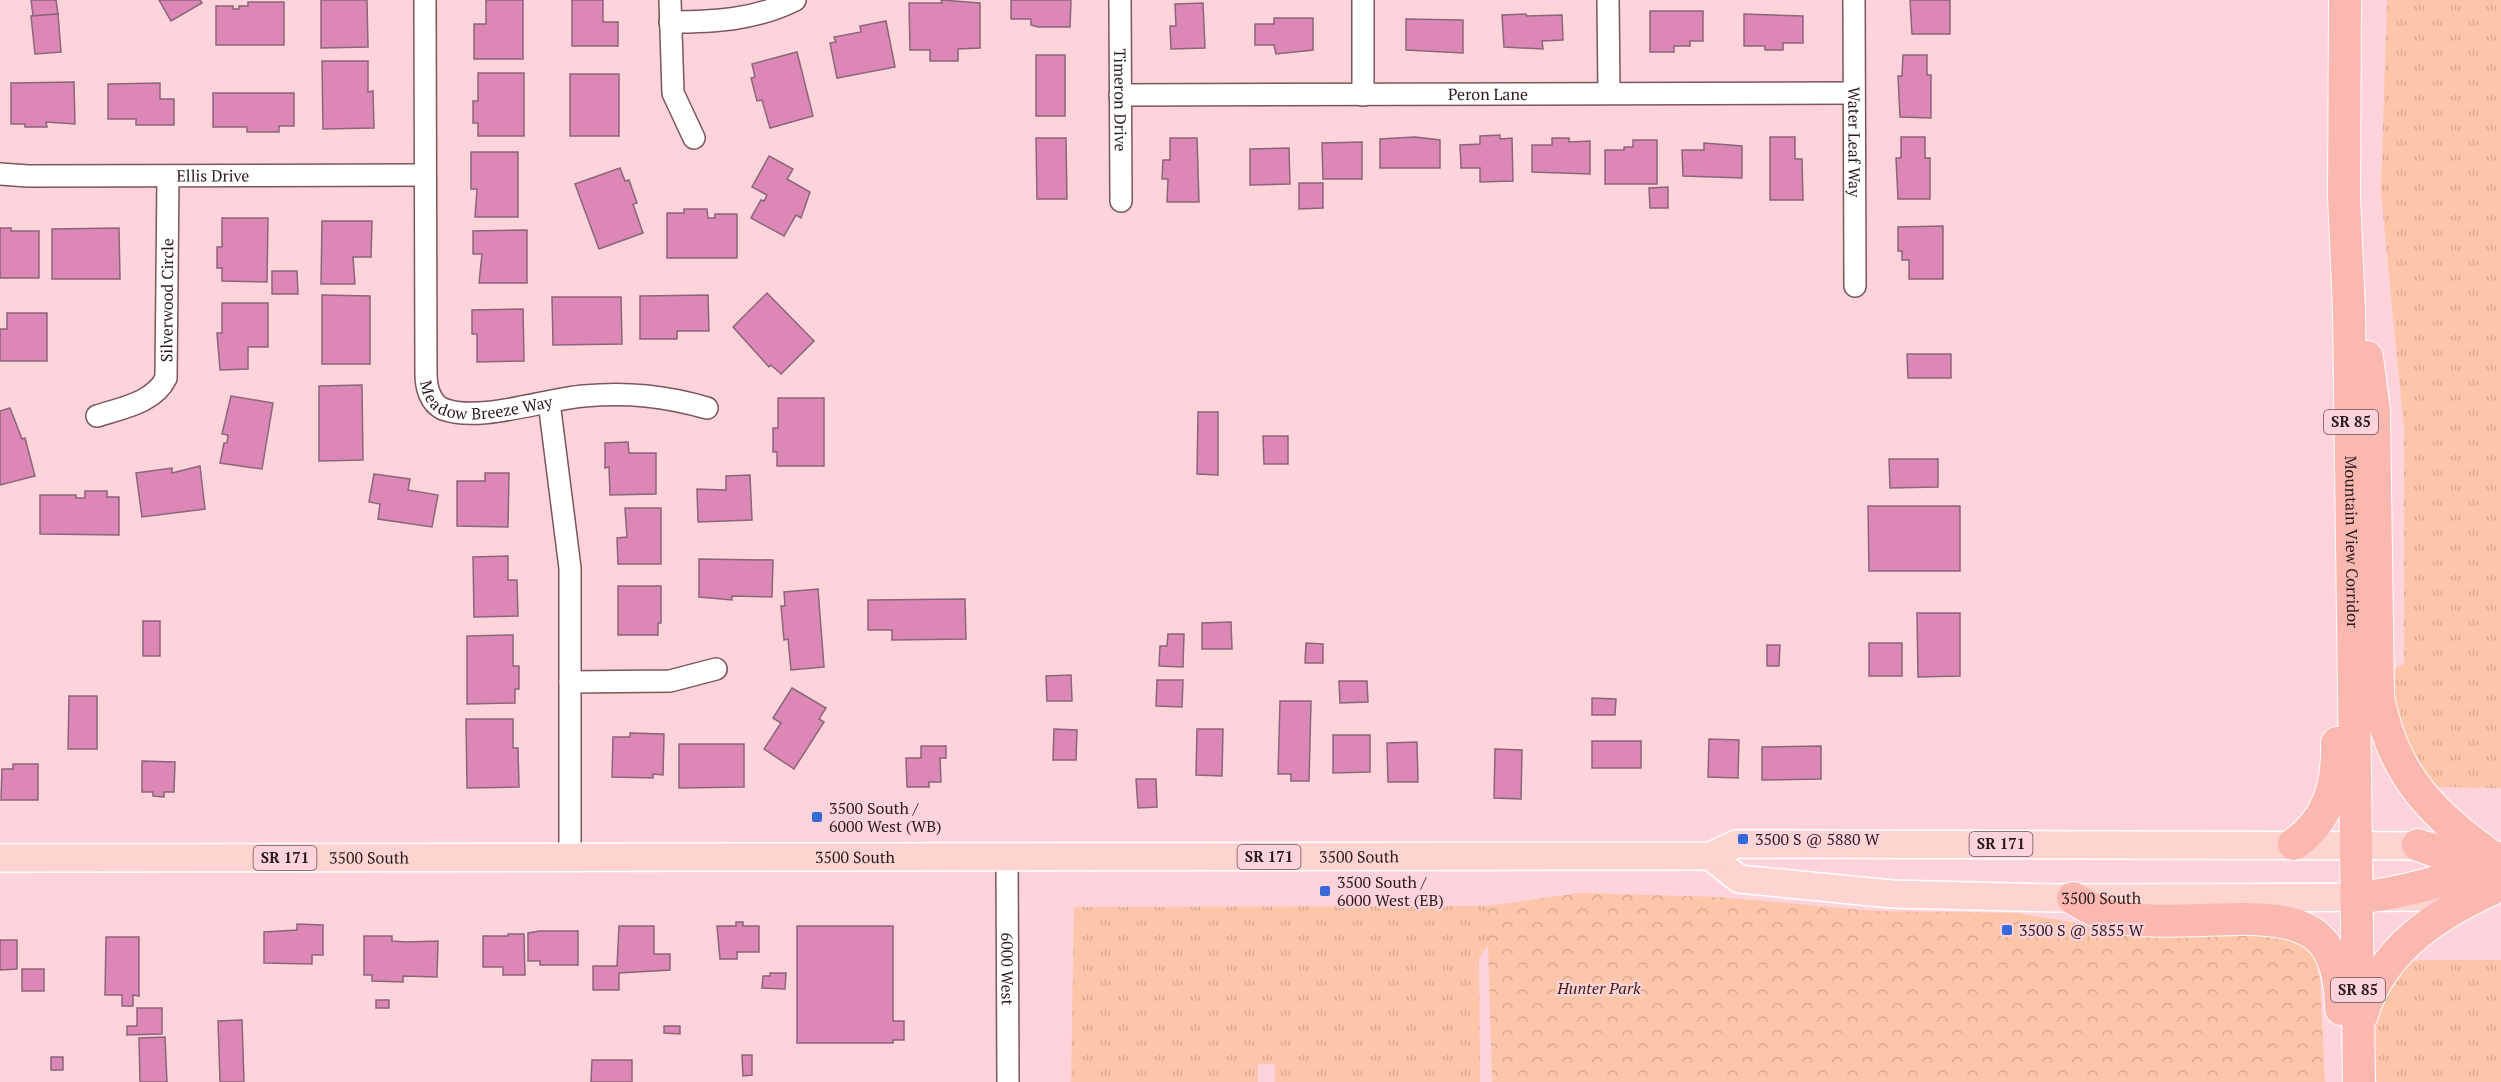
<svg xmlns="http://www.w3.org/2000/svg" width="2501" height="1082" font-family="'PT Serif',serif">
<defs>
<pattern id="grass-tufts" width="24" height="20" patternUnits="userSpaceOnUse" patternTransform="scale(1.5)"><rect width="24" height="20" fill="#fdc5a9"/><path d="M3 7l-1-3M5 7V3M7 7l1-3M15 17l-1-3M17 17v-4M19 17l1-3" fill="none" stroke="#d9a991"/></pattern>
<pattern id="park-crowns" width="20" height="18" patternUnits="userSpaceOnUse" patternTransform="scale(1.5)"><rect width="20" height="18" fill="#fdc5a9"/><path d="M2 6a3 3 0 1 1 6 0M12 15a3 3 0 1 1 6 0" fill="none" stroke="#d9a991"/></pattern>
</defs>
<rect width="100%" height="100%" fill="#fed3db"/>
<g fill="url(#grass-tufts)">
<path d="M 2387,0 L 2501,0 L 2501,788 L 2434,787 C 2407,746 2397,721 2390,672 L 2404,664 L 2404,430 L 2381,192 Z"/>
<path d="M 1487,906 L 1488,945 L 1479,958 L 1480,1082 L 1275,1082 L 1275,1064 L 1258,1064 L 1258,1082 L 1071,1082 L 1074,907 Z"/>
<path d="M 2422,960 L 2501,960 L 2501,1082 L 2377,1082 C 2373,1055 2370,1023 2382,997 C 2388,985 2399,973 2407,962 Z"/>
</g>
<path fill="url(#park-crowns)" d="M 1580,893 L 1719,897 L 1874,911 L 2017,913 L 2093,926 L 2263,926 L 2303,941 L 2315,958 L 2320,980 L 2325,1082 L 1492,1082 L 1487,906 Z"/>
<path fill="#fdc5a9" d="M 1862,1076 L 1939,1081 L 1940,1082 L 1807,1082 Z"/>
<g fill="#dd87b7" stroke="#896779" stroke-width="1.5">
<path d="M 31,0 L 56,0 L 58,14 L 33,16 Z"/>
<path d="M 159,0 L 200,0 L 202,3 L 171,21 Z"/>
<path d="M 321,0 L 367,0 L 368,47 L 321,48 Z"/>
<path d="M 486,0 L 523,0 L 523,59 L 474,59 L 474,24 L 486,24 Z"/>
<path d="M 572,0 L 603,0 L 603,22 L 618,22 L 618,46 L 572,46 Z"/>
<path d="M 941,0 L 980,3 L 980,48 L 958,49 L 958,61 L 930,61 L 930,50 L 910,50 L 909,3 L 942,3 Z"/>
<path d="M 1011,0 L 1071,0 L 1070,27 L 1038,27 L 1031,25 L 1031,19 L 1011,19 Z"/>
<path d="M 1910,0 L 1950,0 L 1950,34 L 1912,34 Z"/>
<path d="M 248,2 L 284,2 L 284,45 L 216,45 L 216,6 L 233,6 L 233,9 L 239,9 L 239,6 L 248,6 Z"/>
<path d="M 1203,3 L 1205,48 L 1171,49 L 1170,26 L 1176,26 L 1175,4 Z"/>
<path d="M 1650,11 L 1703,11 L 1703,41 L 1690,41 L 1690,46 L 1674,46 L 1674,52 L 1650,52 Z"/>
<path d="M 58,14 L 61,52 L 35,54 L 31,16 Z"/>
<path d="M 1526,14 L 1527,16 L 1562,15 L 1563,40 L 1542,41 L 1543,49 L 1504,47 L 1502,15 Z"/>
<path d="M 1744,14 L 1803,16 L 1803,43 L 1783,43 L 1783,50 L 1765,50 L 1765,46 L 1744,46 Z"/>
<path d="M 1274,18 L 1313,18 L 1313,50 L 1276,54 L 1274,45 L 1255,45 L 1255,24 L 1274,24 Z"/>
<path d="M 1406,19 L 1463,20 L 1463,53 L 1406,50 Z"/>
<path d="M 886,21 L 895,67 L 837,78 L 830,43 L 836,42 L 834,37 L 861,32 L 860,26 Z"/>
<path d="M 797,52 L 813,116 L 770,128 L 762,100 L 757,101 L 751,78 L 755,77 L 752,64 Z"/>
<rect x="1036" y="55" width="29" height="61"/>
<path d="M 1903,55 L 1927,55 L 1927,75 L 1931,75 L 1931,118 L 1900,117 L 1898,76 L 1902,76 Z"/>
<path d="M 322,61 L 368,61 L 368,92 L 373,91 L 374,128 L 323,129 Z"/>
<path d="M 478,73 L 524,73 L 524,136 L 478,136 L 478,123 L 473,123 L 473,101 L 478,101 Z"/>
<rect x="570" y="74" width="49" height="62"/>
<path d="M 74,82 L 75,124 L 46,122 L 47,127 L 25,127 L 25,124 L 11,124 L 11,83 Z"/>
<path d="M 160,83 L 160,99 L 174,99 L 174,125 L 136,125 L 136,119 L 108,119 L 108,84 Z"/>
<path d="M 213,93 L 294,93 L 294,126 L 279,126 L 279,132 L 247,132 L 247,127 L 213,127 Z"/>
<path d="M 1500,135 L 1500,139 L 1512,138 L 1513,181 L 1480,182 L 1480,168 L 1461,168 L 1460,145 L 1480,144 L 1480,136 Z"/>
<path d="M 1415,137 L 1440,140 L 1440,168 L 1380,168 L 1380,139 Z"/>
<path d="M 1770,137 L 1795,137 L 1795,159 L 1802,159 L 1803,200 L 1770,200 Z"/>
<path d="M 1901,137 L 1925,137 L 1925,158 L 1930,158 L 1930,199 L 1898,199 L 1896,158 L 1901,158 Z"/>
<path d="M 1036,138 L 1066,138 L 1067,199 L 1037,199 Z"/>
<path d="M 1170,138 L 1197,138 L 1199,202 L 1167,202 L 1168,179 L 1162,179 L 1163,160 L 1170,160 Z"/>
<path d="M 1552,138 L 1569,138 L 1569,142 L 1590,141 L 1590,174 L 1532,172 L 1532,145 L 1552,145 Z"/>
<path d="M 1633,140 L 1657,140 L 1657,184 L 1605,184 L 1605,150 L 1624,150 L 1624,147 L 1633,147 Z"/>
<path d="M 1362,142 L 1362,179 L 1323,179 L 1322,143 Z"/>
<path d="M 1704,143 L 1742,146 L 1742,178 L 1683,176 L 1682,150 L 1704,150 Z"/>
<path d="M 1289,148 L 1290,184 L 1250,185 L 1250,149 Z"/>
<path d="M 471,152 L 518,152 L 518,217 L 475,217 L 477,189 L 471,189 Z"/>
<path d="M 769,156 L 793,169 L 787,179 L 810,192 L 801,218 L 796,215 L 784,236 L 751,218 L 761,200 L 764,201 L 767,195 L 752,187 Z"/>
<path d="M 620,168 L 625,181 L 629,180 L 637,203 L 633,204 L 643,233 L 599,249 L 575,184 Z"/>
<path d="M 1299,183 L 1323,183 L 1323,208 L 1299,209 Z"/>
<path d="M 1668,187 L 1668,208 L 1650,208 L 1649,188 Z"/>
<path d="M 684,209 L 707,209 L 708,218 L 715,218 L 715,214 L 737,214 L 737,258 L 667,258 L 667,213 L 684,213 Z"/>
<path d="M 222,218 L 268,218 L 267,282 L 222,281 L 222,268 L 217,268 L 217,247 L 222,247 Z"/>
<path d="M 322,221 L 372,221 L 371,257 L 353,257 L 355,284 L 321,284 Z"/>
<path d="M 1943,226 L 1943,279 L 1909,279 L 1909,260 L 1902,260 L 1902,251 L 1898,251 L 1898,227 Z"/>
<path d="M 0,228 L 11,228 L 11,231 L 39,231 L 39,278 L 0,278 Z"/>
<path d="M 119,228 L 120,279 L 52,279 L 52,229 Z"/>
<path d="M 527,230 L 527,283 L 479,283 L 482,254 L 473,254 L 473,231 Z"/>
<path d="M 272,271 L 297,271 L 298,294 L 272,294 Z"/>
<path d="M 767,293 L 814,341 L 781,374 L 771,365 L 769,367 L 733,327 Z"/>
<path d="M 322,295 L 370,296 L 370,364 L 322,364 Z"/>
<path d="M 708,295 L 709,331 L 677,331 L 677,339 L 640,339 L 640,296 Z"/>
<path d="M 552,297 L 621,297 L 622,344 L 553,345 Z"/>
<path d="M 222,303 L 268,303 L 268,347 L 248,347 L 248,369 L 220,370 L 217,333 L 222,333 Z"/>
<path d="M 523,309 L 524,361 L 477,362 L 477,334 L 472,334 L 472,310 Z"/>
<path d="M 7,313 L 47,313 L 47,361 L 0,361 L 0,329 L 7,329 Z"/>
<path d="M 1907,354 L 1951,354 L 1951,378 L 1908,378 Z"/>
<path d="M 362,385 L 363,460 L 319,461 L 319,386 Z"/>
<path d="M 231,396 L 273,403 L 262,469 L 220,463 L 224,443 L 227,443 L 228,435 L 222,434 Z"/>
<path d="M 778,398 L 824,398 L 824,466 L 777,466 L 777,452 L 773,452 L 773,428 L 778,428 Z"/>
<path d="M 10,408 L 22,439 L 25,438 L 35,476 L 0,485 L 0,411 Z"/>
<path d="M 1198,412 L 1218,412 L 1218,475 L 1197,474 Z"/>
<path d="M 1263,436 L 1288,436 L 1288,464 L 1264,464 Z"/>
<path d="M 628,442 L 629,453 L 656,453 L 656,494 L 610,495 L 609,467 L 605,468 L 605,443 Z"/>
<path d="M 1889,459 L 1938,459 L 1938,487 L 1890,488 Z"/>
<path d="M 200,466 L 205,509 L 142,517 L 136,473 L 172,468 L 172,473 Z"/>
<path d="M 485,473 L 509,473 L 508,527 L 457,526 L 457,481 L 485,481 Z"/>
<path d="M 374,474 L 410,479 L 408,490 L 438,495 L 432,527 L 378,519 L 380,504 L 369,502 Z"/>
<path d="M 750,475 L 752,520 L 698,522 L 697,489 L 726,490 L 726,476 Z"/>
<path d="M 85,491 L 107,491 L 107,497 L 119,497 L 119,535 L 40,534 L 40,495 L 76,495 L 76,498 L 85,498 Z"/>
<path d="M 1868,506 L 1960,506 L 1960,571 L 1869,571 Z"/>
<path d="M 625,508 L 661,508 L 661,564 L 618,564 L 617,538 L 627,537 Z"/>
<path d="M 508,556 L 508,580 L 517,580 L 518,616 L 474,617 L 473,557 Z"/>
<path d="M 699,559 L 773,560 L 772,597 L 732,596 L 732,600 L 699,597 Z"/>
<path d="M 618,586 L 661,586 L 661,623 L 658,623 L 658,635 L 618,635 Z"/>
<path d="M 818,589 L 824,667 L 791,670 L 788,639 L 784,640 L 781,606 L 785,606 L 784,592 Z"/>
<path d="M 965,599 L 966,639 L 892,640 L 892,630 L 868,630 L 868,600 Z"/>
<path d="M 1917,613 L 1960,613 L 1960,676 L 1918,677 Z"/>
<rect x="143" y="621" width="17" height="35"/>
<path d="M 1231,622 L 1232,649 L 1202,649 L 1202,623 Z"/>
<path d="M 1168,634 L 1184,634 L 1183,667 L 1159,666 L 1160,646 L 1167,646 Z"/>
<path d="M 513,635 L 513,666 L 519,666 L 519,689 L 515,689 L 515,703 L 467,704 L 467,636 Z"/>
<path d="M 1306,643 L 1323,644 L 1323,663 L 1305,663 Z"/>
<rect x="1869" y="643" width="33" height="33"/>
<path d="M 1767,645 L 1780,645 L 1779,666 L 1767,666 Z"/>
<path d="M 1071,675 L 1072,701 L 1047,701 L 1046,676 Z"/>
<path d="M 1157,680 L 1183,680 L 1182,707 L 1156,706 Z"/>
<path d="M 1339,681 L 1367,681 L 1368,702 L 1340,703 Z"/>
<path d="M 792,688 L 826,708 L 819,719 L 824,722 L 794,769 L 764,749 L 781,723 L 773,718 Z"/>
<path d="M 69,696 L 97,696 L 97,749 L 68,749 Z"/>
<path d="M 1592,698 L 1616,699 L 1615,715 L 1592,715 Z"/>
<path d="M 1280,701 L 1311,701 L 1309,781 L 1291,781 L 1291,774 L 1278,774 Z"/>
<path d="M 466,719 L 513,719 L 513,748 L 518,748 L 519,787 L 467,788 Z"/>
<path d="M 1054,729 L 1077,730 L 1076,760 L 1053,760 Z"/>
<path d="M 1197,729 L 1223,729 L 1222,776 L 1196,775 Z"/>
<path d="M 630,733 L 664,734 L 663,775 L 653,774 L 653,778 L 612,777 L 613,737 L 630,737 Z"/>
<path d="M 1333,735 L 1370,735 L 1370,772 L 1333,773 Z"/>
<path d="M 1709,739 L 1739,740 L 1738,778 L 1708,777 Z"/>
<rect x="1592" y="741" width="49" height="27"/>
<path d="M 1417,742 L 1418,782 L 1388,782 L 1387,743 Z"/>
<path d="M 679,744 L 744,744 L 744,787 L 679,788 Z"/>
<path d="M 921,746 L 946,746 L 946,758 L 940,758 L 941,782 L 929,782 L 929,787 L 907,787 L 906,758 L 921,758 Z"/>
<path d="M 1821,746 L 1821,779 L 1762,780 L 1762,747 Z"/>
<path d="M 1495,749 L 1522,750 L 1521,799 L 1494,798 Z"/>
<path d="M 142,761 L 175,762 L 174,792 L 164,792 L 164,797 L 153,796 L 153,792 L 142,792 Z"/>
<path d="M 13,764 L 38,764 L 38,800 L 1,800 L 2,769 L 13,769 Z"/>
<path d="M 1136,779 L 1156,779 L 1157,807 L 1138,808 Z"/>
<path d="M 736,922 L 743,922 L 743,926 L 759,926 L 759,952 L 737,952 L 737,959 L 720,959 L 717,926 L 736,926 Z"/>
<path d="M 297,924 L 323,925 L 323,955 L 312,955 L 312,964 L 264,963 L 264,932 L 297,930 Z"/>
<path d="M 619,926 L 654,926 L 654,954 L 670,954 L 670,970 L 619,973 L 619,990 L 593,990 L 593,966 L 617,966 Z"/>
<path d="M 797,926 L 893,926 L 893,1021 L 904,1021 L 904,1040 L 893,1040 L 893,1043 L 797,1043 Z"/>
<path d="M 540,931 L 578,931 L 578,965 L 540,965 L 540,961 L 528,961 L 528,933 Z"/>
<path d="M 508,934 L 524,934 L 525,975 L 503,975 L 503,967 L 483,967 L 483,936 L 508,936 Z"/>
<path d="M 364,936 L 392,936 L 392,941 L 407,942 L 438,941 L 437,977 L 403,976 L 403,982 L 372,981 L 372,975 L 364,975 Z"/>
<path d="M 106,937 L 139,937 L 139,996 L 133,995 L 133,1006 L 122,1006 L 122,995 L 105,995 Z"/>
<path d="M 0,940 L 17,940 L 17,969 L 0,970 Z"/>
<rect x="22" y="969" width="22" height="22"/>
<path d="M 770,973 L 786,973 L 785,989 L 762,988 L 763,976 L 770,976 Z"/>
<rect x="376" y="1000" width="13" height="8"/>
<path d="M 137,1008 L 162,1008 L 162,1034 L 127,1035 L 127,1026 L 137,1026 Z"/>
<path d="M 242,1020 L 244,1082 L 220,1082 L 218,1021 Z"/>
<path d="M 664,1026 L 680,1026 L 680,1034 L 664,1033 Z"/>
<path d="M 165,1037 L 167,1082 L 140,1082 L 139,1038 Z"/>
<path d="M 742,1055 L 752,1055 L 752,1075 L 743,1076 Z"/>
<rect x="51" y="1057" width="12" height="13"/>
<path d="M 592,1060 L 632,1060 L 632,1082 L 591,1082 Z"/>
</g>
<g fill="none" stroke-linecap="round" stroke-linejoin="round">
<defs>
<g id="minor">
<path id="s1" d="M 425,0 L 426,374 C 426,387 430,403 443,409 C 479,423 545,399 584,396 C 628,392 665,396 707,408"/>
<path d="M 670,0 L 673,93 L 694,138"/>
<path id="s2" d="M 1120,0 L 1121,201"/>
<path d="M 1363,0 L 1363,95"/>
<path d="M 1608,0 L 1609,92"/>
<path id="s3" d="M 1854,0 L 1855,286"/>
<path d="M 670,22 C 714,22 755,20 795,0"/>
<path id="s4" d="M 1120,95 L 1854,93"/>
<path id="s5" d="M 0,174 L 28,176 L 425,175"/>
<path d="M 549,402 L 570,568 L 570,858"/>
<path id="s6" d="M 97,416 C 121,408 154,403 166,378 L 168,176"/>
<path d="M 570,682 L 670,681 L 716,669"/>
<path id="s7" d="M 1007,857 L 1008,1082"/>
</g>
<g id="major">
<path id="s8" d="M 1710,856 L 1739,879 L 1892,894 L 2057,898 L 2479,897"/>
<path id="s9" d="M 0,858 L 1710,856 L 1736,844 L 2440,846"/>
</g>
<g id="highway">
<path id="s10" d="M 2345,0 L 2344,197 L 2349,310 L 2359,1082"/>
<path d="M 2367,357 L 2374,410 L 2378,696 C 2393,778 2435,817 2501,863"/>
<path d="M 2294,844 C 2329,820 2338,784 2337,743"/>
<path d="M 2418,845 L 2449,856 L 2484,877"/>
<path d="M 2073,898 C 2086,906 2099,914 2115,917 C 2152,924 2205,919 2244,919 C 2312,919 2340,937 2341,1009"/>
<path d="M 2357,898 C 2408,892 2454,879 2501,858"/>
<path d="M 2362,1015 C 2382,947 2440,912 2501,885"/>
</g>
</defs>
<use href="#minor" stroke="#7a565d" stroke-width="24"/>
<use href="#major" stroke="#fff" stroke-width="30"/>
<use href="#highway" stroke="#fff" stroke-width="34"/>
<use href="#minor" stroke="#fff" stroke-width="21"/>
<use href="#major" stroke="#fdd4d0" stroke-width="27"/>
<use href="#highway" stroke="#fbb8b0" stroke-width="32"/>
</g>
<g fill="#3668d7" stroke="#fed3db" stroke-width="2">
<rect x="811" y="811" width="12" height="12" rx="3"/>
<rect x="1737" y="833" width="12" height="12" rx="3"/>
<rect x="1319" y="885" width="12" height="12" rx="3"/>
<rect x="2001" y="924" width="12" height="12" rx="3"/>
</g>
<g text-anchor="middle" stroke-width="4.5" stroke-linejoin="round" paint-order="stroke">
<g fill="#fed3db" stroke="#695256" stroke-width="1.5">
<rect x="2324" y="410" width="54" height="24" rx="4.5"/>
<rect x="1969.5" y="832" width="63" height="24" rx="4.5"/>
<rect x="1237.5" y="845" width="63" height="24" rx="4.5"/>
<rect x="253.5" y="846" width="63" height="24" rx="4.5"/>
<rect x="2331" y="978" width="54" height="24" rx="4.5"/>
</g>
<g font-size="15" font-weight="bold" fill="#291a1d">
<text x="2351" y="427">SR 85</text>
<text x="2001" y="849">SR 171</text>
<text x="1269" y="862">SR 171</text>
<text x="285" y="863">SR 171</text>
<text x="2358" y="995">SR 85</text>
</g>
<g font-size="16" fill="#291a1d" stroke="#fed3db">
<text dy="6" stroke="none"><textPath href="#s4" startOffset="368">Peron Lane</textPath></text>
<text dy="6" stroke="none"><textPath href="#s2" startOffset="100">Timeron Drive</textPath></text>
<text dy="6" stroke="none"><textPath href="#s3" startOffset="142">Water Leaf Way</textPath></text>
<text dy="6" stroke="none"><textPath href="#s5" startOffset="213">Ellis Drive</textPath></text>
<text dy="6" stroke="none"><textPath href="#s6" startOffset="159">Silverwood Circle</textPath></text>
<text dy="6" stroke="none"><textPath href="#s1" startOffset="453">Meadow Breeze Way</textPath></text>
<text dy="6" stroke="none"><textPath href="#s10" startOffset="542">Mountain View Corridor</textPath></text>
<text dy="6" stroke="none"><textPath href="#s9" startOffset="855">3500 South</textPath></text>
<text dy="6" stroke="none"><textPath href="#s9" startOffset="1359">3500 South</textPath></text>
<text dy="6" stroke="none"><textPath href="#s9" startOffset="369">3500 South</textPath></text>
<text dy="6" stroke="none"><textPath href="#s8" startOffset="400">3500 South</textPath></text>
<text dy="6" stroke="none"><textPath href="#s7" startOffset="112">6000 West</textPath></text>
</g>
<g font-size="16" fill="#291a1d" stroke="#fed3db" text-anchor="start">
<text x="829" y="814">3500 South /<tspan x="829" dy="18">6000 West (WB)</tspan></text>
<text x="1755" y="845">3500 S @ 5880 W</text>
<text x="1337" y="888">3500 South /<tspan x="1337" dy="18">6000 West (EB)</tspan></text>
<text x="2019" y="936">3500 S @ 5855 W</text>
</g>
<g font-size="16" font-style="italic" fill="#411f0c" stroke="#fed3db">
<text x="1599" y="994">Hunter Park</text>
</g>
</g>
</svg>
